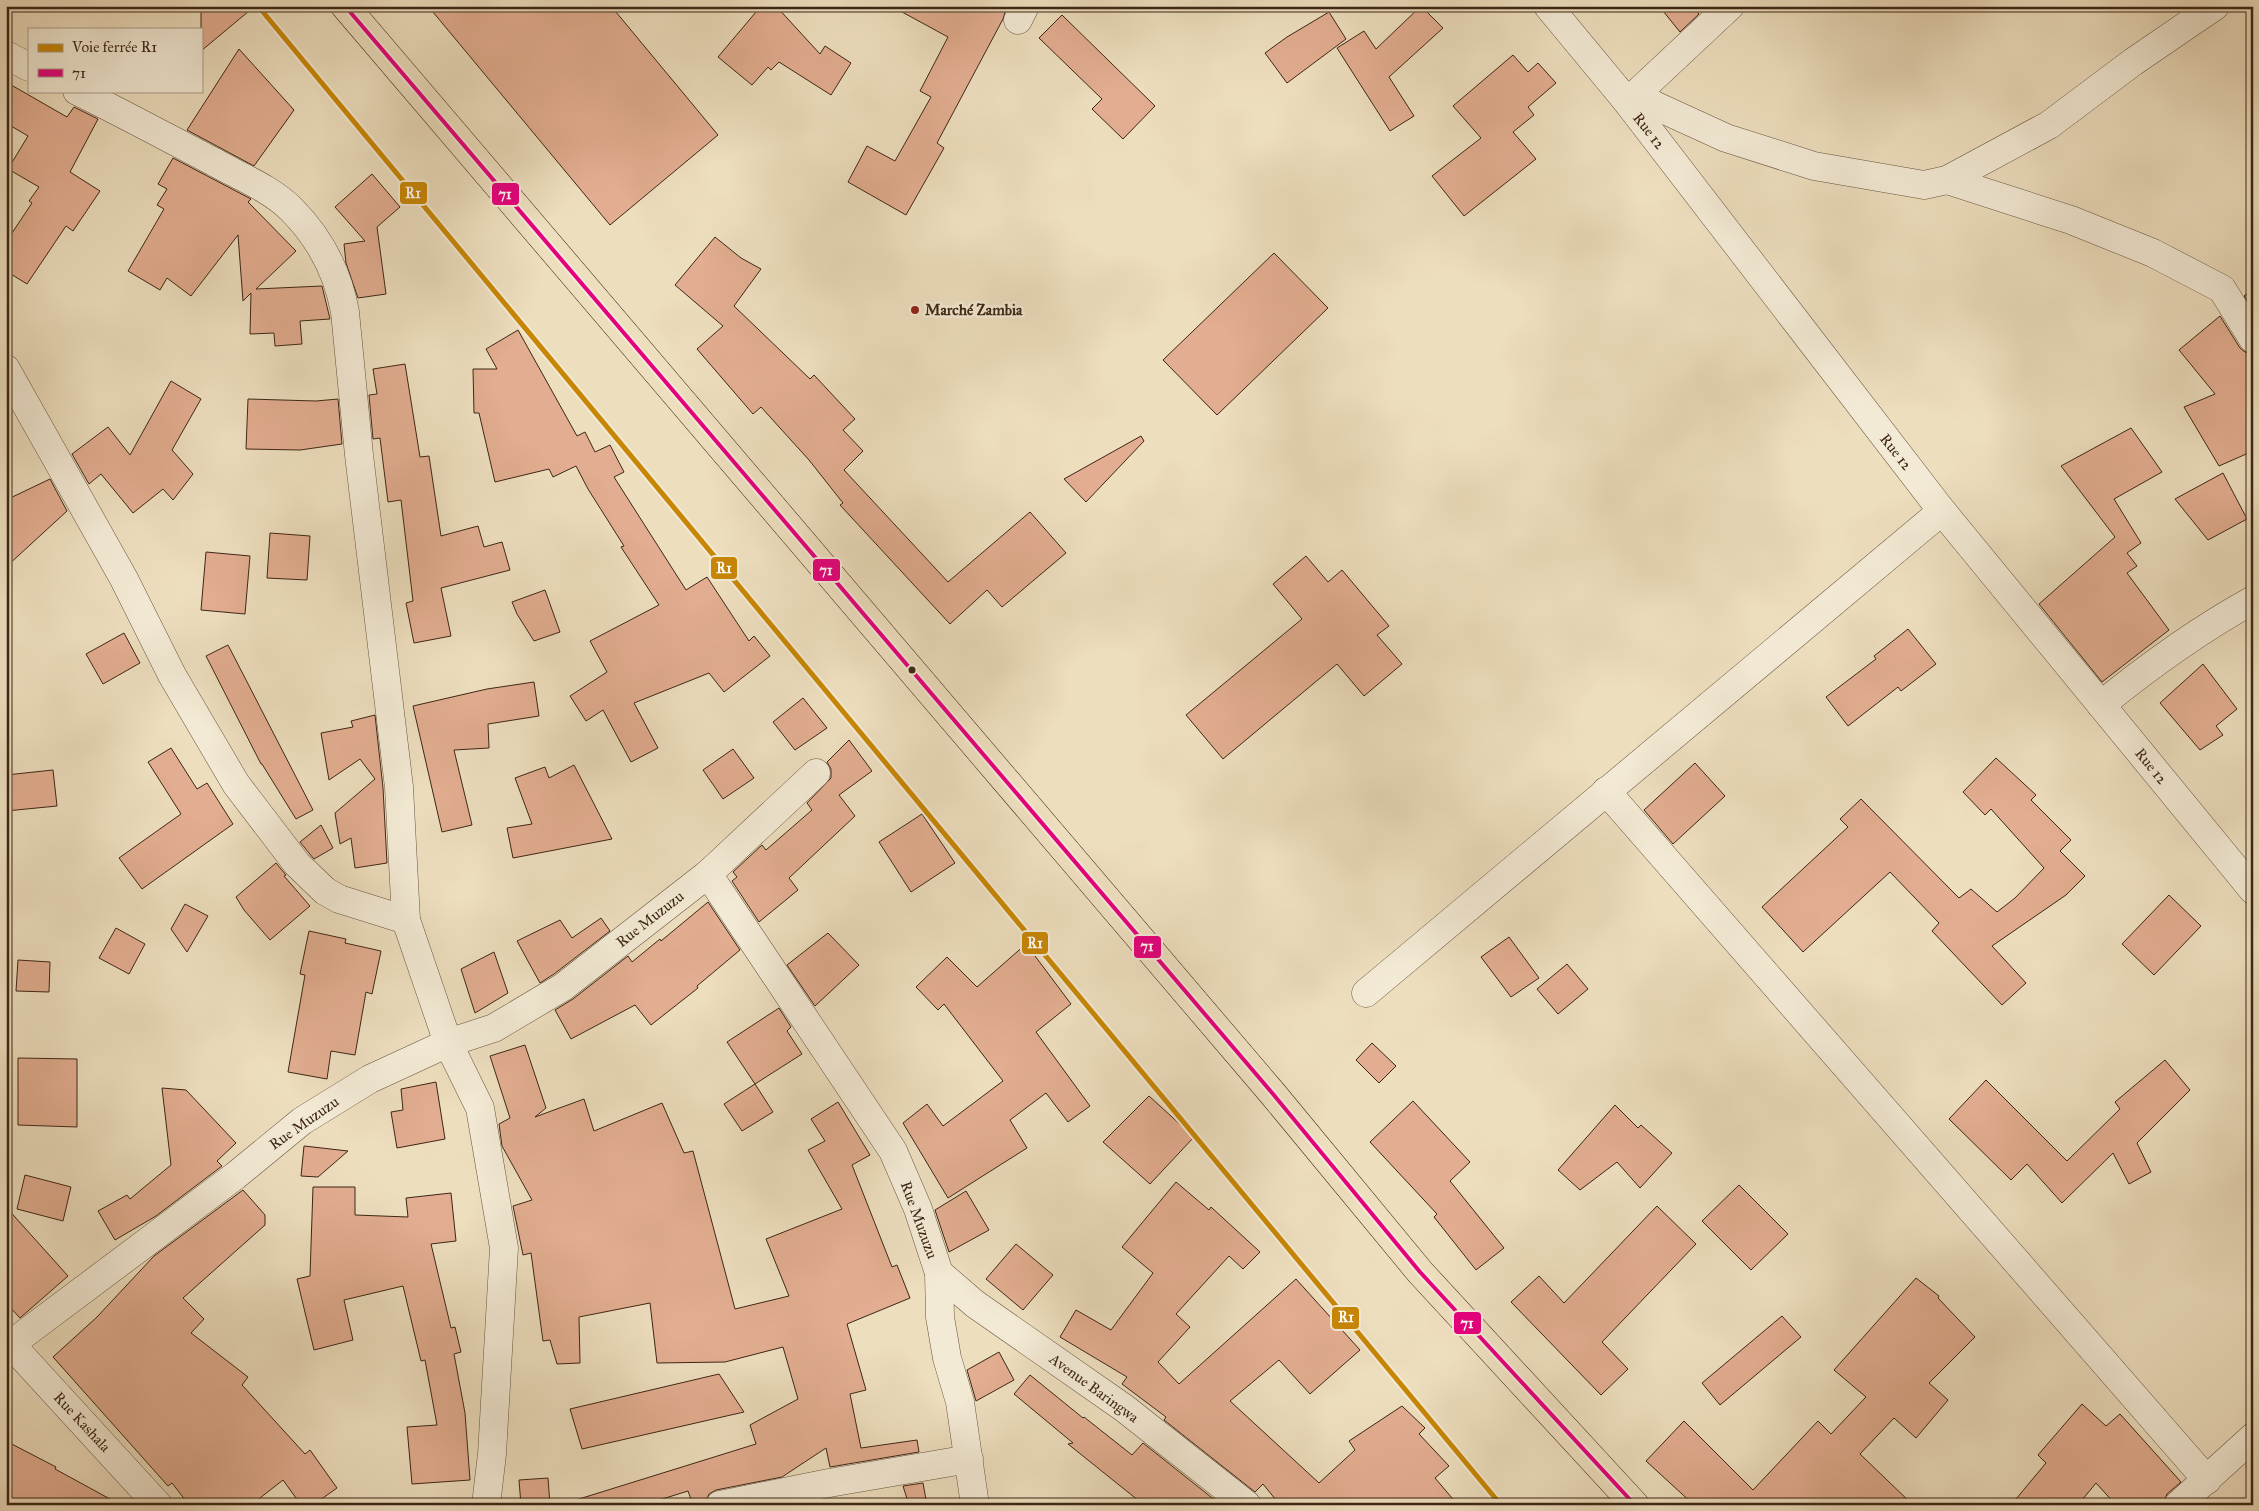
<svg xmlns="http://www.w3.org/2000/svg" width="2259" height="1511" font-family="'IM FELL Great Primer',serif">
<rect width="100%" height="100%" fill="#eddebe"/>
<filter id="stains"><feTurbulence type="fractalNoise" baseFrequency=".004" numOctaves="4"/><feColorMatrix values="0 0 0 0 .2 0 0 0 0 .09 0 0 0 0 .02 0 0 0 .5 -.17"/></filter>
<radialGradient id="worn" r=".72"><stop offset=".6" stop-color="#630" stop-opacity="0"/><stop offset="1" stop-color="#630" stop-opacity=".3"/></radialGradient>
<g fill="#e2ad90" stroke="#3d2615">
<path d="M 201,6 L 255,6 L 201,51 Z"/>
<path d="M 428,6 L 611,6 L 718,135 L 610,225 Z"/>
<path d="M 761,6 L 776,6 L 820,54 L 825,46 L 851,63 L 831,95 L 779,62 L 771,70 L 768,67 L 752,85 L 718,57 Z"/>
<path d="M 891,6 L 1007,6 L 1003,19 L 937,143 L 944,148 L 906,215 L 848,182 L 867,146 L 895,161 L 931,97 L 920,91 L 948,37 Z"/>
<path d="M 1421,6 L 1443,28 L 1389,77 L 1414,116 L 1390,131 L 1337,48 L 1364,31 L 1376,49 Z"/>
<path d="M 1659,6 L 1692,6 L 1699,14 L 1680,32 Z"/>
<path d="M 1329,12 L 1346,39 L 1287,83 L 1265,53 L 1287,37 Z"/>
<path d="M 1062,15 L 1155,106 L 1123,139 L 1092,109 L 1102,99 L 1039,38 Z"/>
<path d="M 239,49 L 294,110 L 254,166 L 187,130 Z"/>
<path d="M 1513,55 L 1528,72 L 1538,63 L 1556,83 L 1528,107 L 1534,115 L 1513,132 L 1536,159 L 1464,216 L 1432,176 L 1481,138 L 1453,106 Z"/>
<path d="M 6,82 L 67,117 L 74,107 L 98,119 L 70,172 L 100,191 L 73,231 L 66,226 L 27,284 L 6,271 L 6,242 L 32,203 L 29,201 L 39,187 L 8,169 L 28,136 L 6,123 Z"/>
<path d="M 173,158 L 251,199 L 248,202 L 296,251 L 256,289 L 322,286 L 330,319 L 300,321 L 302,344 L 275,346 L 274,333 L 250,334 L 251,293 L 243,301 L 238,235 L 191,296 L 167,278 L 160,290 L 128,271 L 164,209 L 157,205 L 167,189 L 158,184 Z"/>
<path d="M 372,174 L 400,207 L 377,227 L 386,294 L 358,298 L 346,263 L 344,244 L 365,241 L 335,207 Z"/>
<path d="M 715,237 L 741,258 L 761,269 L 734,306 L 810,379 L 814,375 L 855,419 L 843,430 L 863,451 L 844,470 L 948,582 L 1030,512 L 1066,553 L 1002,607 L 987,590 L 950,624 L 840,505 L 843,503 L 809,460 L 761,407 L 753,414 L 697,349 L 723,326 L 675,285 Z"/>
<path d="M 1274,253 L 1328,308 L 1217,415 L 1163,360 Z"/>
<path d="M 2253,289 L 2253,309 L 2244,296 Z"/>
<path d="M 2220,316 L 2240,348 L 2245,352 L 2253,355 L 2253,451 L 2219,466 L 2184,407 L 2215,394 L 2179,350 Z"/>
<path d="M 518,330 L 577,436 L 585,432 L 595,452 L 610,445 L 624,472 L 614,477 L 686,590 L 707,577 L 749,641 L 754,636 L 770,656 L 724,692 L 709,673 L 634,703 L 658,748 L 631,762 L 603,710 L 586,721 L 570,696 L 607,672 L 590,641 L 659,605 L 621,547 L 624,546 L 588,489 L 576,466 L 553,477 L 549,469 L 495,482 L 479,413 L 474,413 L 473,369 L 497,369 L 486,349 Z"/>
<path d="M 405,364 L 420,457 L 429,456 L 441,536 L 478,526 L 484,547 L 502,542 L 510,570 L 441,588 L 451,636 L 414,643 L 406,603 L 413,601 L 401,500 L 388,502 L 380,438 L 373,439 L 369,395 L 377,394 L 373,369 Z"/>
<path d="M 171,381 L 201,399 L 172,450 L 193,474 L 173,500 L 163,489 L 133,513 L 101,474 L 89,484 L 72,454 L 108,427 L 130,455 Z"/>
<path d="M 248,399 L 316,401 L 338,399 L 342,444 L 300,450 L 246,449 Z"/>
<path d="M 2131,428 L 2162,472 L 2114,499 L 2141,543 L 2127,553 L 2137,566 L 2127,573 L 2169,630 L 2102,682 L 2039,604 L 2115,537 L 2061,466 Z"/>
<path d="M 1141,436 L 1144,441 L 1086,502 L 1064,479 Z"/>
<path d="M 2223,473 L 2247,519 L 2208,540 L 2175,499 Z"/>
<path d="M 50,479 L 67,511 L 6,567 L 6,500 Z"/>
<path d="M 270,533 L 310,536 L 307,580 L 267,578 Z"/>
<path d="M 206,552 L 250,556 L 245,614 L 201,610 Z"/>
<path d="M 1306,556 L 1328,582 L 1342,570 L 1389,626 L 1377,635 L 1402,664 L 1364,696 L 1337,664 L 1223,759 L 1186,715 L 1302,619 L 1273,584 Z"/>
<path d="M 545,590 L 560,632 L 534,641 L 517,614 L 512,602 Z"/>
<path d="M 1908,629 L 1936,664 L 1901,691 L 1898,687 L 1848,726 L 1826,697 L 1876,659 L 1874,656 Z"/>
<path d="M 124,633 L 140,663 L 103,684 L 86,654 Z"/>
<path d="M 228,645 L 313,810 L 296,819 L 262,764 L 261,764 L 206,656 Z"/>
<path d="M 2203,664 L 2237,709 L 2216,726 L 2223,735 L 2200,750 L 2160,703 Z"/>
<path d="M 534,682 L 539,716 L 488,724 L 489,748 L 454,750 L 472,825 L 442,832 L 413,706 L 487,689 Z"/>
<path d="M 803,698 L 827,728 L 795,750 L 773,722 Z"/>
<path d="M 375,715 L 383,788 L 387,863 L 355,868 L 351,838 L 340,844 L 335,813 L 375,779 L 360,759 L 329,780 L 321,733 L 353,727 L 351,721 Z"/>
<path d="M 849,740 L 872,771 L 839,795 L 855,816 L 789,878 L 798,890 L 759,922 L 732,881 L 737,877 L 733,872 L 762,845 L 766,850 L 812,810 L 807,803 L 831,778 L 831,769 L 827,762 Z"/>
<path d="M 171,748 L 197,789 L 207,783 L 233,824 L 142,889 L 119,858 L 181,814 L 148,762 Z"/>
<path d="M 733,749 L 754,778 L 723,799 L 703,770 Z"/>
<path d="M 1996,758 L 2036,795 L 2031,800 L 2071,840 L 2060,851 L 2085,876 L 2066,895 L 1992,946 L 2026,983 L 2002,1005 L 1932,931 L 1939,923 L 1890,872 L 1803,952 L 1762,907 L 1848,827 L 1840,819 L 1861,799 L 1959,898 L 1971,889 L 1997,912 L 2015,898 L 2044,868 L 1991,809 L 1985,815 L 1963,792 Z"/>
<path d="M 1695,763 L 1725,796 L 1673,844 L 1644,810 Z"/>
<path d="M 574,765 L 612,839 L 513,858 L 507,828 L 532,824 L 515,778 L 545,767 L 549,778 Z"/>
<path d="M 53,770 L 57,806 L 6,811 L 6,775 Z"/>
<path d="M 922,814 L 955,863 L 911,892 L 879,842 Z"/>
<path d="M 321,825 L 333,848 L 314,859 L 300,842 Z"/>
<path d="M 276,863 L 286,875 L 284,876 L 310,906 L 270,940 L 244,910 L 236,897 Z"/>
<path d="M 2169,895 L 2201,926 L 2154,975 L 2122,944 Z"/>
<path d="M 708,902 L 740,950 L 697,986 L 698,988 L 651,1025 L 635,1005 L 571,1039 L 555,1010 L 573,999 L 628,956 L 632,962 L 660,939 L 661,941 Z"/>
<path d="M 185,904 L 208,916 L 187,952 L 171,929 Z"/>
<path d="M 601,918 L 610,931 L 554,974 L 540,983 L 517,941 L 560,920 L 572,938 Z"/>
<path d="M 116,928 L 145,944 L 129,974 L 99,958 Z"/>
<path d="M 309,931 L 346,939 L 345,943 L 381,951 L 372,994 L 366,992 L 355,1055 L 331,1051 L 327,1079 L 288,1072 L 305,975 L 300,974 Z"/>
<path d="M 828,933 L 859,965 L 815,1006 L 787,965 Z"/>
<path d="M 1509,937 L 1539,978 L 1511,997 L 1481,957 Z"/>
<path d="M 1026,944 L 1071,1004 L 1036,1032 L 1090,1106 L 1068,1122 L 1046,1093 L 1010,1120 L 1027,1148 L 948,1198 L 903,1123 L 927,1104 L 943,1126 L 1003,1081 L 944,1004 L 938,1010 L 916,987 L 947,957 L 977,987 Z"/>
<path d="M 494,952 L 508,993 L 475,1013 L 461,969 Z"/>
<path d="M 18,960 L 50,962 L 49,992 L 16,991 Z"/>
<path d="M 1567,964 L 1588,989 L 1558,1014 L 1537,989 Z"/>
<path d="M 779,1008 L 791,1027 L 787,1031 L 802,1054 L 755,1084 L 727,1042 Z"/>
<path d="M 1372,1043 L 1396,1066 L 1379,1083 L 1356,1060 Z"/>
<path d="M 525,1045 L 546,1108 L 535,1117 L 584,1099 L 594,1131 L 662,1103 L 684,1153 L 693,1151 L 735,1309 L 789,1296 L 766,1239 L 842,1209 L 808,1150 L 825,1141 L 811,1119 L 838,1102 L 870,1155 L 852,1165 L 892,1267 L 897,1265 L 910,1298 L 847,1324 L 866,1390 L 850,1394 L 861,1448 L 917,1440 L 919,1452 L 830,1467 L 826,1448 L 782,1477 L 716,1490 L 709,1494 L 705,1504 L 702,1505 L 693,1505 L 688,1491 L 643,1505 L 579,1505 L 579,1499 L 756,1444 L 750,1425 L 798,1399 L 783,1347 L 725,1362 L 657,1363 L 650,1303 L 579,1317 L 580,1363 L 557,1364 L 550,1340 L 543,1341 L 531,1253 L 523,1255 L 513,1206 L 532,1200 L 502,1146 L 499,1124 L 510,1118 L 490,1056 Z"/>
<path d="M 18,1058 L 77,1059 L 77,1127 L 18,1125 Z"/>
<path d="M 2165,1060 L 2190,1090 L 2137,1143 L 2151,1172 L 2129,1184 L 2113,1153 L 2062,1203 L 2027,1164 L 2011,1180 L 1949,1119 L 1986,1080 L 2067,1161 L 2120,1109 L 2115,1102 Z"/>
<path d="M 436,1082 L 445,1139 L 397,1148 L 391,1112 L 403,1110 L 401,1089 Z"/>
<path d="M 755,1084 L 773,1112 L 742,1131 L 724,1104 Z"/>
<path d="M 162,1088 L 186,1090 L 236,1143 L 217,1161 L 222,1166 L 156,1216 L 115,1240 L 98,1211 L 127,1195 L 130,1199 L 171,1165 Z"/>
<path d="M 1149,1096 L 1194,1137 L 1150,1184 L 1103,1142 Z"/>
<path d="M 1413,1101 L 1470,1162 L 1450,1181 L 1504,1248 L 1476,1270 L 1434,1217 L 1437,1214 L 1370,1142 Z"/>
<path d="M 1615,1105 L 1638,1128 L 1641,1125 L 1672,1153 L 1640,1188 L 1617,1162 L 1580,1190 L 1558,1170 Z"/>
<path d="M 304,1146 L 348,1151 L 318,1177 L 301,1176 Z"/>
<path d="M 25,1175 L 71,1187 L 63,1221 L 17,1209 Z"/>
<path d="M 1176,1182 L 1209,1210 L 1211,1207 L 1260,1252 L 1243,1269 L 1229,1256 L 1176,1314 L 1190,1327 L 1158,1362 L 1179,1384 L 1296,1279 L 1360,1350 L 1310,1394 L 1279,1360 L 1230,1401 L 1319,1483 L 1355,1450 L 1349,1441 L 1402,1406 L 1425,1428 L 1419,1434 L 1449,1466 L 1435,1478 L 1458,1505 L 1280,1505 L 1263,1484 L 1255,1492 L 1164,1420 L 1166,1417 L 1122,1384 L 1127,1377 L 1060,1337 L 1076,1310 L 1111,1330 L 1153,1273 L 1122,1247 Z"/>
<path d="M 1739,1185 L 1788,1234 L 1751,1270 L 1702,1221 Z"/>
<path d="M 313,1187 L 355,1187 L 355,1215 L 408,1217 L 406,1198 L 451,1193 L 456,1241 L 431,1244 L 451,1328 L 455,1327 L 461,1352 L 454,1354 L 465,1413 L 470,1480 L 412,1484 L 407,1427 L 437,1425 L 425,1360 L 421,1361 L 403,1286 L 344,1300 L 353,1340 L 314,1350 L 297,1279 L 310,1276 Z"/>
<path d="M 243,1190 L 265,1215 L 265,1225 L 183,1298 L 204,1319 L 191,1333 L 248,1377 L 242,1385 L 305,1454 L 310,1450 L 337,1488 L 313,1505 L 301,1505 L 283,1480 L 251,1505 L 189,1505 L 172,1483 L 168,1486 L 53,1357 L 97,1317 L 154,1256 Z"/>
<path d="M 966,1191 L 989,1230 L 949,1252 L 935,1210 Z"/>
<path d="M 1657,1206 L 1696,1244 L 1602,1342 L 1628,1369 L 1601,1395 L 1511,1302 L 1539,1276 L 1564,1303 Z"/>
<path d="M 6,1207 L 68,1276 L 20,1318 L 6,1303 Z"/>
<path d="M 1016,1244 L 1053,1275 L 1023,1310 L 986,1279 Z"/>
<path d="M 1916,1278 L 1939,1296 L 1938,1298 L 1975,1337 L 1929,1383 L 1948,1400 L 1916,1438 L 1894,1418 L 1860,1454 L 1913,1505 L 1694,1505 L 1646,1461 L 1684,1421 L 1753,1490 L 1818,1421 L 1831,1434 L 1866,1397 L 1834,1370 Z"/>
<path d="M 1782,1316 L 1801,1337 L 1720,1405 L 1702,1383 Z"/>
<path d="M 999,1352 L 1014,1380 L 976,1401 L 967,1370 Z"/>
<path d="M 719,1374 L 744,1412 L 582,1449 L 570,1409 Z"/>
<path d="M 1030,1375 L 1083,1418 L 1084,1417 L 1132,1455 L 1143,1443 L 1221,1505 L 1144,1505 L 1068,1444 L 1073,1443 L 1014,1394 Z"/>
<path d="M 2082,1404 L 2106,1426 L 2120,1414 L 2181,1482 L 2167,1494 L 2163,1505 L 2116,1505 L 2096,1483 L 2078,1505 L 2011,1505 L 2046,1463 L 2038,1455 Z"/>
<path d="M 6,1441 L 56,1467 L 55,1469 L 121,1505 L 6,1505 Z"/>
<path d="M 548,1478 L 550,1505 L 521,1505 L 519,1480 Z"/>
<path d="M 923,1483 L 927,1505 L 909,1505 L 903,1486 Z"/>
</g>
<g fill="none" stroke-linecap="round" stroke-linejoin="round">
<defs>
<g id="minor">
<path d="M 1548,6 L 1625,99 L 1942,511 L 2253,890"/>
<path d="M 1018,20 L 1025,6"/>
<path d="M 6,55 L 29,67"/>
<path d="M 77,91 C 124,114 170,139 216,163 C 241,177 271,189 291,209 C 319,237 338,273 345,312 L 359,455 L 399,787 L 406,920 L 448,1043 L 480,1108 L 504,1248 L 492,1454 L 486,1505"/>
<path d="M 1636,94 L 1656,106 L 1726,138 L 1814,166 L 1924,185 L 1947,180 L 2049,125 L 2133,62 L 2215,6"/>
<path d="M 1625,99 L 1636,94 L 1730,6"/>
<path d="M 1947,180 L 2071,220 L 2153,253 L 2222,289 L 2253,339"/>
<path d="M 6,369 L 124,579 L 172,675 L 236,784 L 297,864 L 325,891 L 339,899 L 406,920"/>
<path d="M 2101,705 C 2150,665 2197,631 2253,600"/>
<path d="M 1606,791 L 2207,1480"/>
<path d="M 708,874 L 893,1151 L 918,1209 L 939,1273 L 940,1317 L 947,1358 L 960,1402 L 975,1505"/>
<path d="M 1366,993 L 1942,511"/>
<path d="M 939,1273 L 975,1304 L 1124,1408 L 1247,1505"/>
<path d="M 6,1339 L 158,1505"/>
<path d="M 11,1344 L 235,1176 L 302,1121 L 370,1079 L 448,1043 L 494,1028 L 563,987 L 708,874 L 816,773"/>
<path d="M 720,1505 L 829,1483 L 969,1459"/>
<path d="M 2178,1505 L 2253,1437"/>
</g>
<path id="major" d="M 345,6 L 1273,1094 L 1420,1272 L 1635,1505"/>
</defs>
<use href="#minor" stroke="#69543f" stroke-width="29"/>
<use href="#major" stroke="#3d2615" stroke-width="29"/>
<use href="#minor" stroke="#f3ead5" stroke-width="28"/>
<use href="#major" stroke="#eddebe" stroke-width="28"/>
<defs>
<path id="bus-1" d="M 345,6 L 1273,1094 L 1420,1272 L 1635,1505"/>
</defs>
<use href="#bus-1" stroke="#f3ead5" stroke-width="8"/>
<use href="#bus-1" stroke="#e5007d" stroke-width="4"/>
<defs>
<path id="rail-1" d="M 258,6 L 1501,1505"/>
</defs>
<use href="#rail-1" stroke="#f3ead5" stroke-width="9"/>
<use href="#rail-1" stroke="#c88605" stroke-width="5"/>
</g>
<circle fill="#8f2418" stroke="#f3ead5" stroke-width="2" cx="915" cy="310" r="5"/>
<circle fill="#3d2615" stroke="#f3ead5" stroke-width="2" cx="912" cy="670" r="4.5"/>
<g text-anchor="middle" stroke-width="5" stroke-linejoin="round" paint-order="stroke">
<g font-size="15" fill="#3d2615" stroke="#f3ead5">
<text transform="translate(1649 131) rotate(52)" y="5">Rue 12</text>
<text transform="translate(1896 452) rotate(52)" y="5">Rue 12</text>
<text transform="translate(2151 766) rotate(51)" y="5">Rue 12</text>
<text transform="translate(650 919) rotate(-38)" y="5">Rue Muzuzu</text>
<text transform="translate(304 1123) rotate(-35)" y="5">Rue Muzuzu</text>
<text transform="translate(919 1220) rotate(70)" y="5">Rue Muzuzu</text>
<text transform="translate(1094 1388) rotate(36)" y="5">Avenue Baringwa</text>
<text transform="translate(82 1422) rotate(47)" y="5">Rue Kashala</text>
</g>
<g font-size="15" font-weight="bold" fill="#3d2615" stroke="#f3ead5" text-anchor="start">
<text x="925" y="315">Marché Zambia</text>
</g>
</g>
<g stroke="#f3ead5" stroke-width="2">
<rect x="399" y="181" width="29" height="24" rx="5" fill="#c88605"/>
<rect x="491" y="182" width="29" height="24" rx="5" fill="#e5007d"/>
<rect x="710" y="556" width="28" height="24" rx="5" fill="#c88605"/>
<rect x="812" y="558" width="29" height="24" rx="5" fill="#e5007d"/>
<rect x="1021" y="931" width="28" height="24" rx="5" fill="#c88605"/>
<rect x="1133" y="935" width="29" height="24" rx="5" fill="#e5007d"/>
<rect x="1331" y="1306" width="29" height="24" rx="5" fill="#c88605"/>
<rect x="1453" y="1311" width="29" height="24" rx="5" fill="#e5007d"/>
</g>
<g font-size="14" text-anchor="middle" font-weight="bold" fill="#fff">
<text x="413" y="198">R1</text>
<text x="505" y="199">71</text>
<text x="724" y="573">R1</text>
<text x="826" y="575">71</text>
<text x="1035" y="948">R1</text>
<text x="1147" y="951">71</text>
<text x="1346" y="1322">R1</text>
<text x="1467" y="1328">71</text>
</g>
<rect width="2259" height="1511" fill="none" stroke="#eddebe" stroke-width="25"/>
<rect x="8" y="8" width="2244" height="1496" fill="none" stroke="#3d2615" stroke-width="2.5"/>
<rect x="12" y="12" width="2234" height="1486" fill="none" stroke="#3d2615"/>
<rect x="28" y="28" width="175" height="65" fill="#f3ead5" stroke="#aa9c88"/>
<rect x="38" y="44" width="25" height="8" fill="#c88605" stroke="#aa9c88"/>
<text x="72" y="52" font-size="15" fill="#3d2615">Voie ferrée R1</text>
<rect x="38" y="69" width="25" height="8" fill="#e5007d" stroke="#aa9c88"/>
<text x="72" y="78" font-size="15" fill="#3d2615">71</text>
<rect width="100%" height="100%" filter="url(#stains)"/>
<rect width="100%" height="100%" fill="url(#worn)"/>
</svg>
